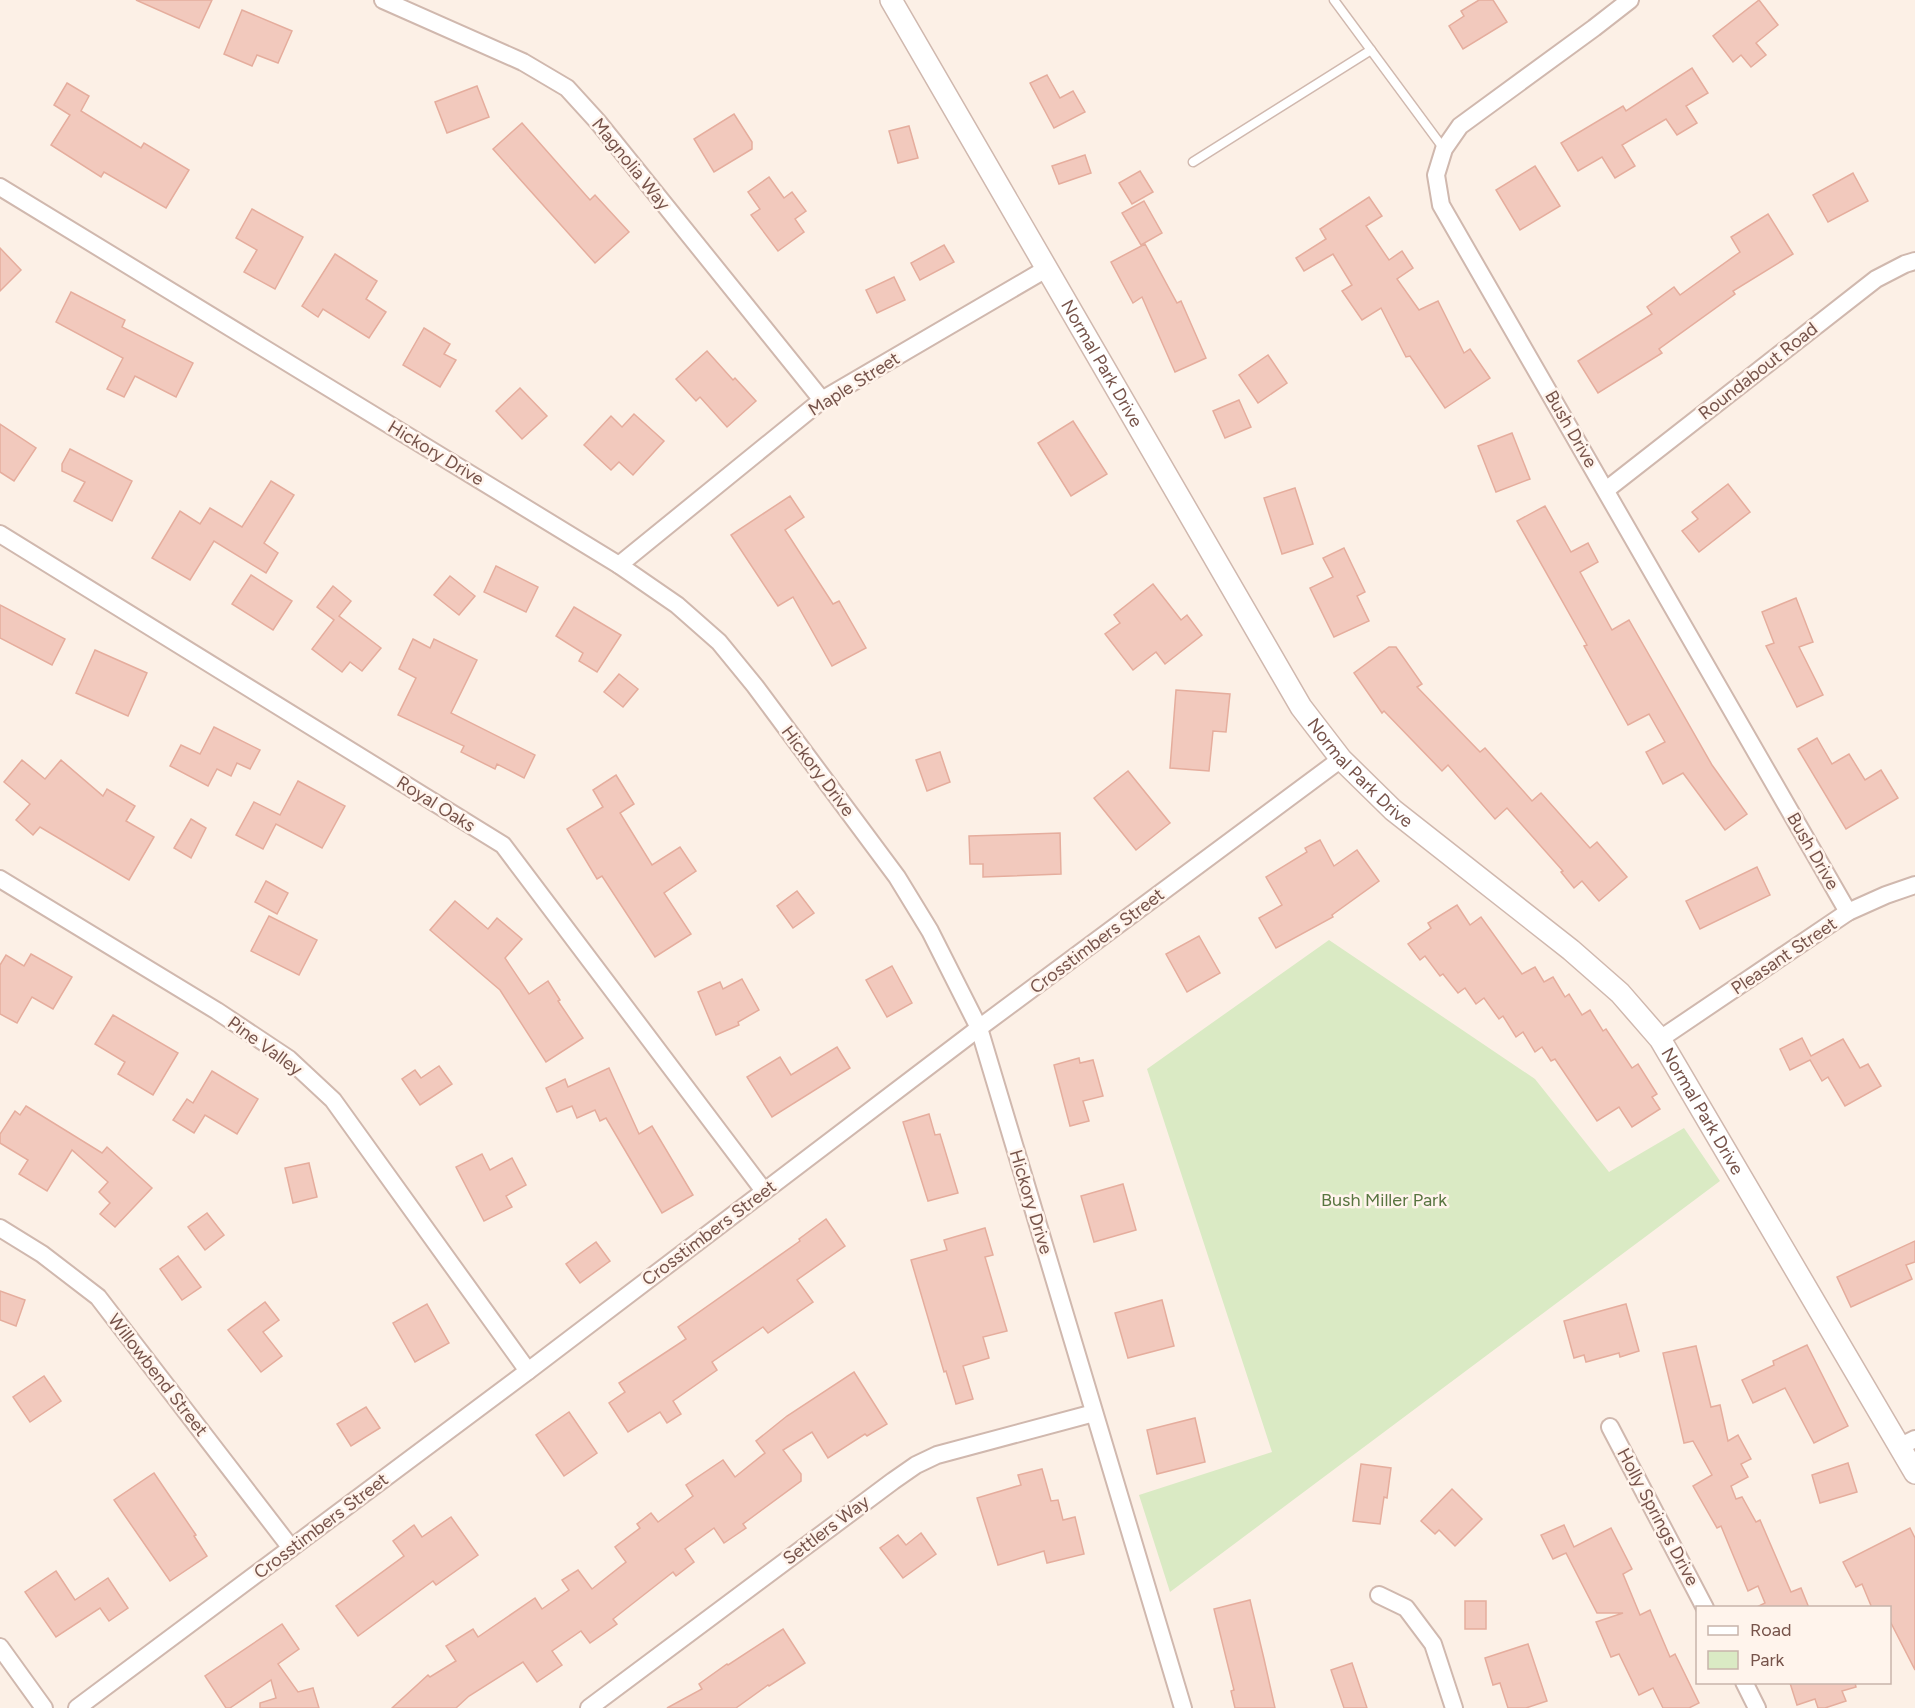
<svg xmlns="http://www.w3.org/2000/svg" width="1915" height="1708" font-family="Figtree,sans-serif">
<rect width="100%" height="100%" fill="#fcf0e6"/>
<path fill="#daeac4" d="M 1329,940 L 1535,1079 L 1609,1172 L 1684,1128 L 1720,1181 L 1170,1592 L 1139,1495 L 1272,1452 L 1147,1069 Z"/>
<g fill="#f2c9bd" stroke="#e5ad9d" stroke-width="1.5">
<path d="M 136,0 L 212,0 L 199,28 Z"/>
<path d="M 1479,0 L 1493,0 L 1507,22 L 1463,49 L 1449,26 L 1464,16 L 1461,11 Z"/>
<path d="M 1759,0 L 1778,25 L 1756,43 L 1766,55 L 1751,67 L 1741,55 L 1733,62 L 1713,36 Z"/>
<path d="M 242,10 L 292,31 L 278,63 L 257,55 L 252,66 L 224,54 Z"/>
<path d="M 1692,68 L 1708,93 L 1686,106 L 1697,123 L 1677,135 L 1666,119 L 1622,145 L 1635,166 L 1615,178 L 1602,157 L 1578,171 L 1561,143 L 1623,106 L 1626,111 Z"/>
<path d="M 1047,75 L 1060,98 L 1073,91 L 1085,112 L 1054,128 L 1030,83 Z"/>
<path d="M 67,83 L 89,96 L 81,111 L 141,148 L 144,143 L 189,170 L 166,208 L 104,172 L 101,177 L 51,145 L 70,115 L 54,105 Z"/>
<path d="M 477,86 L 489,117 L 447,133 L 435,102 Z"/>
<path d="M 734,114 L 752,142 L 752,149 L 714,172 L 694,139 Z"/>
<path d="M 522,123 L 590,200 L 595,195 L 629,232 L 595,263 L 493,149 Z"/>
<path d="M 909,126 L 918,158 L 898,163 L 889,131 Z"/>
<path d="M 1085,155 L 1091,173 L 1059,184 L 1052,166 Z"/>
<path d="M 1535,166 L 1560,206 L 1520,230 L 1496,190 Z"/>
<path d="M 1140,171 L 1153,192 L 1132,204 L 1119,183 Z"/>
<path d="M 1853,173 L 1868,201 L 1828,222 L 1813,195 Z"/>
<path d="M 769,177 L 784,198 L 792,192 L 806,211 L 795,219 L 804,232 L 778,251 L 751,215 L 760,209 L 748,192 Z"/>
<path d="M 1369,197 L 1382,216 L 1366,226 L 1389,260 L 1402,251 L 1413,268 L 1397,279 L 1419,310 L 1438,301 L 1464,353 L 1470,349 L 1490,378 L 1445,408 L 1410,356 L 1406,357 L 1381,308 L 1362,320 L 1342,291 L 1352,285 L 1333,254 L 1304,271 L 1296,258 L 1326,239 L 1320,229 Z"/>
<path d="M 1144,201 L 1162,233 L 1141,245 L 1122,213 Z"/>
<path d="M 252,209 L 303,237 L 275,289 L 244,272 L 257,250 L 236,238 Z"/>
<path d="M 1768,214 L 1793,254 L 1733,291 L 1735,294 L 1659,349 L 1662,353 L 1598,393 L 1578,361 L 1652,314 L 1647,307 L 1674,287 L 1680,295 L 1740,252 L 1731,237 Z"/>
<path d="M 1145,244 L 1177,303 L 1181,301 L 1206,358 L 1175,372 L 1142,297 L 1133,303 L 1111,262 Z"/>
<path d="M 944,245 L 954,262 L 920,280 L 911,263 Z"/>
<path d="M 0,248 L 21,270 L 0,291 Z"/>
<path d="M 335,254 L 377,281 L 366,299 L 386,312 L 369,338 L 323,309 L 318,317 L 302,306 Z"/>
<path d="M 894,277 L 905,300 L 877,313 L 866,290 Z"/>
<path d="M 71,292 L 125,320 L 122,327 L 193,363 L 176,397 L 135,376 L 124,397 L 107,389 L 123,358 L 56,322 Z"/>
<path d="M 424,328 L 450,344 L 444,354 L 456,360 L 440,387 L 403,365 Z"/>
<path d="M 707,351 L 733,380 L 735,378 L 756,401 L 727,427 L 700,397 L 696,401 L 676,379 Z"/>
<path d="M 1268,355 L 1287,383 L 1258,403 L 1239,375 Z"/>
<path d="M 520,388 L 547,416 L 522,439 L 496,411 Z"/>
<path d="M 1239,400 L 1251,427 L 1225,438 L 1213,411 Z"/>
<path d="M 634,414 L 664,441 L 633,475 L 619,462 L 611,470 L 584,445 L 611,416 L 622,427 Z"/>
<path d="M 1073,421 L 1107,474 L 1071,496 L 1038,443 Z"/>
<path d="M 0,424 L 36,448 L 14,481 L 0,472 Z"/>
<path d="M 1512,433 L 1530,479 L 1496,492 L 1478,446 Z"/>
<path d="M 70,449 L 132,481 L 112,521 L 74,501 L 85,482 L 62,471 L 62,464 Z"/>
<path d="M 271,481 L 294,495 L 264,543 L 278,553 L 266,573 L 214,541 L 190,580 L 152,558 L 180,511 L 200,524 L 210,508 L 242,527 Z"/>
<path d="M 1728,484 L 1750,512 L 1699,552 L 1682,531 L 1698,519 L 1692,512 Z"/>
<path d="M 1295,488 L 1313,544 L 1282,554 L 1264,498 Z"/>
<path d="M 790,496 L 804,517 L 785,530 L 833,604 L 839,601 L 866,648 L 832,666 L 793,597 L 778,606 L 731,535 Z"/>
<path d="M 1545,506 L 1571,552 L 1588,543 L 1598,562 L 1580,572 L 1612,630 L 1629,620 L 1712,765 L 1747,814 L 1725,830 L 1683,773 L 1663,784 L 1646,752 L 1665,742 L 1649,714 L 1628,725 L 1584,646 L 1587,645 L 1517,521 Z"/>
<path d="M 1344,548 L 1365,592 L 1357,596 L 1369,621 L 1334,637 L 1310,588 L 1333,577 L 1323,558 Z"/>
<path d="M 496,566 L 538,587 L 526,612 L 484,592 Z"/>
<path d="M 251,575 L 292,601 L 273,630 L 232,604 Z"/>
<path d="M 450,576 L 475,596 L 459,615 L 434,595 Z"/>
<path d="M 1153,584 L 1181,620 L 1187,615 L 1202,635 L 1165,664 L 1156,652 L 1133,670 L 1105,634 L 1120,623 L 1114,615 Z"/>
<path d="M 333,586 L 351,601 L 339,616 L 381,648 L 362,671 L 350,662 L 342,672 L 312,649 L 334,620 L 317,607 Z"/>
<path d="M 1796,598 L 1813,642 L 1799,647 L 1823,695 L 1797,707 L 1766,646 L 1774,643 L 1762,612 Z"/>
<path d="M 0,605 L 65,639 L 52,665 L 0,638 Z"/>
<path d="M 574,607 L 621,635 L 597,672 L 579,661 L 583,653 L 556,636 Z"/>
<path d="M 413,639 L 430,648 L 434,639 L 477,660 L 451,713 L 535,755 L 524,778 L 497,764 L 495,769 L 461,752 L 464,746 L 398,715 L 416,678 L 399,669 Z"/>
<path d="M 1389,647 L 1396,647 L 1422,684 L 1417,687 L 1480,752 L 1485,748 L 1532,801 L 1541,793 L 1590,848 L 1597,842 L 1627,877 L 1599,901 L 1582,881 L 1574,888 L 1561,872 L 1563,871 L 1507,808 L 1495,819 L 1448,765 L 1442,771 L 1384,711 L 1382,713 L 1354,673 Z"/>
<path d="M 95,650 L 147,673 L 128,716 L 76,693 Z"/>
<path d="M 619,674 L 638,689 L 623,707 L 604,692 Z"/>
<path d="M 1176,690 L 1230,694 L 1226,732 L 1213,731 L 1209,771 L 1170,768 Z"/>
<path d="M 214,727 L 260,750 L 250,769 L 237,763 L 231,776 L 217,769 L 208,786 L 170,766 L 181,745 L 200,754 Z"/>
<path d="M 1817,738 L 1832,764 L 1849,754 L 1865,780 L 1881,770 L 1898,798 L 1846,829 L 1798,749 Z"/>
<path d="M 940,752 L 950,782 L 927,791 L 916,760 Z"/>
<path d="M 22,760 L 45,779 L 61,760 L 103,796 L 107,789 L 135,806 L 126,821 L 154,837 L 129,880 L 40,827 L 33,835 L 16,820 L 30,804 L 4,782 Z"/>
<path d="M 1128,771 L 1170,823 L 1136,850 L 1094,798 Z"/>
<path d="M 616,775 L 634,804 L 620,813 L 652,865 L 680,847 L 696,871 L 664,893 L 691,934 L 655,957 L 602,876 L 597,879 L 567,829 L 603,807 L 593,790 Z"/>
<path d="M 298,781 L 345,806 L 322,848 L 276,824 L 263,849 L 236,835 L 254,802 L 280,815 Z"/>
<path d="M 191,819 L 206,828 L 191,858 L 174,848 Z"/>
<path d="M 1060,833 L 1061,874 L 983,877 L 983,864 L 970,864 L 969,836 Z"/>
<path d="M 1320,840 L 1334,866 L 1357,850 L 1379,881 L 1332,915 L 1333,917 L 1276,948 L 1259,918 L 1282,905 L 1266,877 L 1307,852 L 1305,848 Z"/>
<path d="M 1757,867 L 1770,895 L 1700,929 L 1686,901 Z"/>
<path d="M 266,881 L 288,893 L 277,914 L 255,902 Z"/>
<path d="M 797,891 L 814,913 L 793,928 L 777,906 Z"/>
<path d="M 455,901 L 488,929 L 497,918 L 522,939 L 505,958 L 529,994 L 548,981 L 560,1000 L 558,1001 L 583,1038 L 546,1062 L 500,990 L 430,930 Z"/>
<path d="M 1457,905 L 1470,925 L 1481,917 L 1522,974 L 1535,967 L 1544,982 L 1553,977 L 1565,997 L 1569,994 L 1582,1015 L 1590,1010 L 1603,1031 L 1606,1029 L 1632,1068 L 1638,1064 L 1657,1094 L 1652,1097 L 1660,1109 L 1632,1127 L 1619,1107 L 1597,1121 L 1555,1059 L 1551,1061 L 1542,1047 L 1535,1052 L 1523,1032 L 1516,1037 L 1503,1016 L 1499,1019 L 1484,998 L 1476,1004 L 1465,988 L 1458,993 L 1443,974 L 1440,976 L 1425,956 L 1420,960 L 1408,944 L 1431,928 L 1428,923 Z"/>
<path d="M 269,916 L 317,940 L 299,975 L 251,951 Z"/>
<path d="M 1199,936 L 1220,973 L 1187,992 L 1166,954 Z"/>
<path d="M 31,954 L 72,977 L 53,1009 L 32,997 L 17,1023 L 0,1014 L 0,965 L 6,955 L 24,966 Z"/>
<path d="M 892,966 L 912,1003 L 887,1017 L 866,980 Z"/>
<path d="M 742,979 L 759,1010 L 738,1022 L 739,1025 L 716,1035 L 698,992 L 720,982 L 723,989 Z"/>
<path d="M 113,1015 L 178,1053 L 153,1095 L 118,1074 L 125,1062 L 95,1044 Z"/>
<path d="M 1802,1038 L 1811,1056 L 1843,1039 L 1860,1068 L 1868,1064 L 1881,1086 L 1845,1106 L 1828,1077 L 1822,1081 L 1810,1060 L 1790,1070 L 1780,1049 Z"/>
<path d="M 837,1047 L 850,1068 L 772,1117 L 747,1077 L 780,1057 L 791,1075 Z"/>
<path d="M 1079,1058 L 1080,1063 L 1093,1060 L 1103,1096 L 1083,1101 L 1089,1121 L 1070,1126 L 1054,1065 Z"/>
<path d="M 439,1066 L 452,1084 L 420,1105 L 402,1079 L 415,1070 L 421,1078 Z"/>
<path d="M 609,1068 L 639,1134 L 652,1126 L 693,1195 L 662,1213 L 606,1118 L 600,1121 L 595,1110 L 577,1118 L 572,1106 L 557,1112 L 546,1088 L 565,1079 L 568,1087 Z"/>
<path d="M 212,1071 L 258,1099 L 237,1134 L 205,1115 L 194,1133 L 173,1120 L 187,1099 L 193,1103 Z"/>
<path d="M 26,1106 L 102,1153 L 107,1147 L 152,1188 L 115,1227 L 100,1214 L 110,1203 L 99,1192 L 108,1182 L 72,1150 L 47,1191 L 19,1174 L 28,1160 L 0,1143 L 0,1134 L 15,1111 L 20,1115 Z"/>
<path d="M 929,1114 L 935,1135 L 940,1134 L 958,1193 L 928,1201 L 903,1122 Z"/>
<path d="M 482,1154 L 490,1170 L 512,1158 L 526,1185 L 506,1196 L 512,1207 L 484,1221 L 456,1167 Z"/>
<path d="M 309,1163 L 317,1197 L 293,1203 L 285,1168 Z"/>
<path d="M 1123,1184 L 1136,1230 L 1094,1242 L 1081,1196 Z"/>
<path d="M 207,1213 L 224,1235 L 205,1250 L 188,1227 Z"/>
<path d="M 826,1219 L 845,1246 L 797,1280 L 813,1302 L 768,1333 L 763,1327 L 712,1362 L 717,1370 L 673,1401 L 681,1414 L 667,1423 L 660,1412 L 628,1432 L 609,1403 L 625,1392 L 619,1383 L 686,1339 L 678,1327 L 800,1241 L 799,1239 Z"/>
<path d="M 985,1228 L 993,1255 L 985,1257 L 1007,1331 L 983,1337 L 989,1358 L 963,1366 L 973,1399 L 956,1404 L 946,1371 L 944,1372 L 911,1260 L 947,1250 L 944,1240 Z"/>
<path d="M 1915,1241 L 1915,1262 L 1906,1265 L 1912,1279 L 1851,1307 L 1837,1277 Z"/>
<path d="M 596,1242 L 610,1261 L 580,1283 L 566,1264 Z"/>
<path d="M 178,1256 L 201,1287 L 182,1300 L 160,1269 Z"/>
<path d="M 0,1291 L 25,1300 L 16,1326 L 0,1320 Z"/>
<path d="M 1162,1300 L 1174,1346 L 1128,1358 L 1115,1313 Z"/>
<path d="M 265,1302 L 279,1320 L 263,1332 L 282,1356 L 261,1372 L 228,1330 Z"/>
<path d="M 427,1304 L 449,1343 L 415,1362 L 393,1323 Z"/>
<path d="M 1626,1304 L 1639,1351 L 1620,1357 L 1619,1353 L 1586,1362 L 1584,1355 L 1574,1358 L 1564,1321 Z"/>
<path d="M 1807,1345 L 1848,1426 L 1814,1443 L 1785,1388 L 1753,1403 L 1742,1380 L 1774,1365 L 1773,1361 Z"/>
<path d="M 1696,1346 L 1711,1407 L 1720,1405 L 1728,1441 L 1738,1435 L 1751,1459 L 1741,1464 L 1748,1477 L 1731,1486 L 1736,1499 L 1742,1497 L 1756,1522 L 1760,1520 L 1791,1592 L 1801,1588 L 1809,1608 L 1755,1608 L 1765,1603 L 1758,1586 L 1748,1591 L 1721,1526 L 1717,1528 L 1693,1486 L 1712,1475 L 1693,1441 L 1684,1443 L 1663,1353 Z"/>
<path d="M 854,1372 L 887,1424 L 867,1436 L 865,1434 L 828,1458 L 812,1432 L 783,1450 L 801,1474 L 801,1481 L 743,1524 L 746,1528 L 724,1543 L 714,1528 L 685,1549 L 694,1562 L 676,1576 L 673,1572 L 613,1619 L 617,1624 L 590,1643 L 581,1631 L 552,1651 L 562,1665 L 537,1682 L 523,1662 L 469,1696 L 456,1708 L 392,1708 L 428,1675 L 430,1677 L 456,1661 L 446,1646 L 473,1629 L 478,1637 L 535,1598 L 542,1609 L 569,1590 L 562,1580 L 578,1570 L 592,1589 L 626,1562 L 615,1547 L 640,1528 L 637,1524 L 651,1513 L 658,1522 L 693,1496 L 686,1485 L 723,1460 L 735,1477 L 765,1453 L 756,1441 L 787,1416 Z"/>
<path d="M 44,1376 L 61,1401 L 30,1422 L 13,1397 Z"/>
<path d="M 366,1407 L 380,1428 L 351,1446 L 337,1424 Z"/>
<path d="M 569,1412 L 597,1453 L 564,1476 L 536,1435 Z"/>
<path d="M 1195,1418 L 1205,1462 L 1157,1474 L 1147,1430 Z"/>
<path d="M 1848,1463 L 1857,1492 L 1820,1503 L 1812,1475 Z"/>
<path d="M 1361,1464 L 1391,1468 L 1387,1498 L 1384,1497 L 1380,1524 L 1353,1521 Z"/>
<path d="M 1042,1469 L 1051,1501 L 1058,1500 L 1063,1520 L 1075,1517 L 1084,1554 L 1047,1563 L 1044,1551 L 998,1565 L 977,1498 L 1021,1485 L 1018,1475 Z"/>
<path d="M 154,1473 L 196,1535 L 194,1536 L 207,1556 L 170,1581 L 114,1500 Z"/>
<path d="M 1452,1489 L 1482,1519 L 1455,1546 L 1439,1530 L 1435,1534 L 1421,1521 Z"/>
<path d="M 451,1517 L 478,1555 L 436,1585 L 433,1581 L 358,1636 L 336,1606 L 404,1556 L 393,1541 L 414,1525 L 422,1537 Z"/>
<path d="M 1564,1525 L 1574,1547 L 1611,1528 L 1632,1569 L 1623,1574 L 1640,1615 L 1650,1610 L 1670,1657 L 1675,1654 L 1699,1703 L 1689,1708 L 1663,1708 L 1653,1688 L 1639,1695 L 1619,1654 L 1611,1657 L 1596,1622 L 1623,1613 L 1597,1613 L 1566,1553 L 1553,1559 L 1541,1535 Z"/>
<path d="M 1910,1528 L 1915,1538 L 1915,1670 L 1890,1621 L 1890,1608 L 1872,1608 L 1862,1584 L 1856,1587 L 1843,1562 Z"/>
<path d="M 921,1533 L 936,1554 L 903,1578 L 880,1548 L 898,1535 L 906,1545 Z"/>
<path d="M 56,1571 L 75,1600 L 108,1578 L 128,1608 L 109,1621 L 100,1608 L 56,1637 L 25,1592 Z"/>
<path d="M 1250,1600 L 1264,1659 L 1275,1708 L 1235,1708 L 1231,1691 L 1234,1690 L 1214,1609 Z"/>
<rect x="1465" y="1601" width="21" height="28"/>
<path d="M 282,1624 L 299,1649 L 278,1664 L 298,1692 L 313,1688 L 319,1708 L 260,1708 L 260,1703 L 276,1698 L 271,1680 L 230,1708 L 226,1708 L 205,1676 Z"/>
<path d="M 783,1629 L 805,1663 L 769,1686 L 768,1685 L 736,1708 L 667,1708 L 702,1689 L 699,1684 L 727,1664 L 728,1665 Z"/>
<path d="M 1528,1644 L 1547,1701 L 1526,1708 L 1508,1708 L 1500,1683 L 1493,1685 L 1485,1658 Z"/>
<path d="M 1352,1663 L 1367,1708 L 1344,1708 L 1331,1670 Z"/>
<path d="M 1790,1683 L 1855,1683 L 1856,1687 L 1842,1691 L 1846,1701 L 1825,1708 L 1818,1708 L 1815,1699 L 1797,1705 Z"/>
</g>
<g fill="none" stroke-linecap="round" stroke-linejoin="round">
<defs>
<g id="service">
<path d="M 1334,0 L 1444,149"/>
<path d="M 1193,162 L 1371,50"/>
</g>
<g id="minor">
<path d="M 383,0 L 523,62 L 567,88 L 598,122 L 822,400"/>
<path d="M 1630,0 L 1594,28 L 1460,126 L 1444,149 L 1436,175 L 1441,205 L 1848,912"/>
<path d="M 0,187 L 619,565 L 677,605 L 719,642 L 755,686 L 897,877 L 930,931 L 979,1028 L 1183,1708"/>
<path d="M 1606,490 L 1876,279 L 1905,264 L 1915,261"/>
<path d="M 0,534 L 503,845 L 764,1191"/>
<path d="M 619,565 L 822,400 L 1046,269"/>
<path d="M 0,879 L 217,1011 L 289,1059 L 333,1100 L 528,1371"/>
<path d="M 1660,1039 L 1848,912 L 1886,895 L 1915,885"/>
<path d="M 0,1228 L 42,1254 L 98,1297 L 291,1548"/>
<path d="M 1610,1427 L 1705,1608"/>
<path d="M 1899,1447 L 1915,1439"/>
<path d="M 1379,1595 L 1406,1608 L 1433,1644 L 1454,1708"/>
<path d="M 0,1647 L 44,1708"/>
<path d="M 1744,1682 L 1757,1708"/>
<path d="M 77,1708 L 528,1371 L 979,1028 L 1341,759"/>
<path d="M 589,1708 L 893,1481 L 916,1465 L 937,1455 L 1094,1413"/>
</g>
<g id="tertiary">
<path id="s1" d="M 891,0 L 1301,707 L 1341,759 L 1393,810 L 1571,950 L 1620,993 L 1660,1039 L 1915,1473"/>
</g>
</defs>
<use href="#service" stroke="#d0b8ae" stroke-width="11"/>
<use href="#minor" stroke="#d0b8ae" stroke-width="20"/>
<use href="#tertiary" stroke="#d0b8ae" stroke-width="24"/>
<use href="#service" stroke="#fff" stroke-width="8"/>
<use href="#minor" stroke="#fff" stroke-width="16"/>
<use href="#tertiary" stroke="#fff" stroke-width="21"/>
</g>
<g text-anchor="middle" stroke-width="5" stroke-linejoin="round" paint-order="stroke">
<g font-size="18" fill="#76534a" stroke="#fff4ec">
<text transform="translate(631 164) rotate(51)" y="6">Magnolia Way</text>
<text dy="6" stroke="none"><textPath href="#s1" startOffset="420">Normal Park Drive</textPath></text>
<text transform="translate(1758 371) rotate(-38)" y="6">Roundabout Road</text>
<text transform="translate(854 384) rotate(-32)" y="6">Maple Street</text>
<text transform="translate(1571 429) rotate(60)" y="6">Bush Drive</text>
<text transform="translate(436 453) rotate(31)" y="6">Hickory Drive</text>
<text transform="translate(818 771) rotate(53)" y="6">Hickory Drive</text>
<text dy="6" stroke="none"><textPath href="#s1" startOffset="906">Normal Park Drive</textPath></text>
<text transform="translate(436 804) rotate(32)" y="6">Royal Oaks</text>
<text transform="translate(1813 851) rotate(60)" y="6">Bush Drive</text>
<text transform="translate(1097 941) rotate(-37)" y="6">Crosstimbers Street</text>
<text transform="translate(1784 956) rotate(-34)" y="6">Pleasant Street</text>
<text transform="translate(265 1046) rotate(36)" y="6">Pine Valley</text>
<text dy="6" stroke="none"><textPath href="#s1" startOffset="1392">Normal Park Drive</textPath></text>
<text transform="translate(1031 1202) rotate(73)" y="6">Hickory Drive</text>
<text transform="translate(709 1233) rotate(-37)" y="6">Crosstimbers Street</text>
<text transform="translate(158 1375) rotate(52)" y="6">Willowbend Street</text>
<text transform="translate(1658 1517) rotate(62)" y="6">Holly Springs Drive</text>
<text transform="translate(321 1526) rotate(-37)" y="6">Crosstimbers Street</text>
<text transform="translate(826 1530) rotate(-37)" y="6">Settlers Way</text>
</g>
<g font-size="18" fill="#587540" stroke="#fff4ec">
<text x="1384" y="1206">Bush Miller Park</text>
</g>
</g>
<rect x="1696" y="1606" width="195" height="78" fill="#fff4ec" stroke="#c8b4ab" stroke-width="1.5"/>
<rect x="1708" y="1626" width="30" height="9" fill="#ffffff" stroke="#c8b4ab" stroke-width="1.5"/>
<text x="1750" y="1636" font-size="18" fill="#76534a">Road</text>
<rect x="1708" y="1651" width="30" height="18" fill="#daeac4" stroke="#c8b4ab" stroke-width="1.5"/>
<text x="1750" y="1666" font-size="18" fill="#76534a">Park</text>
</svg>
